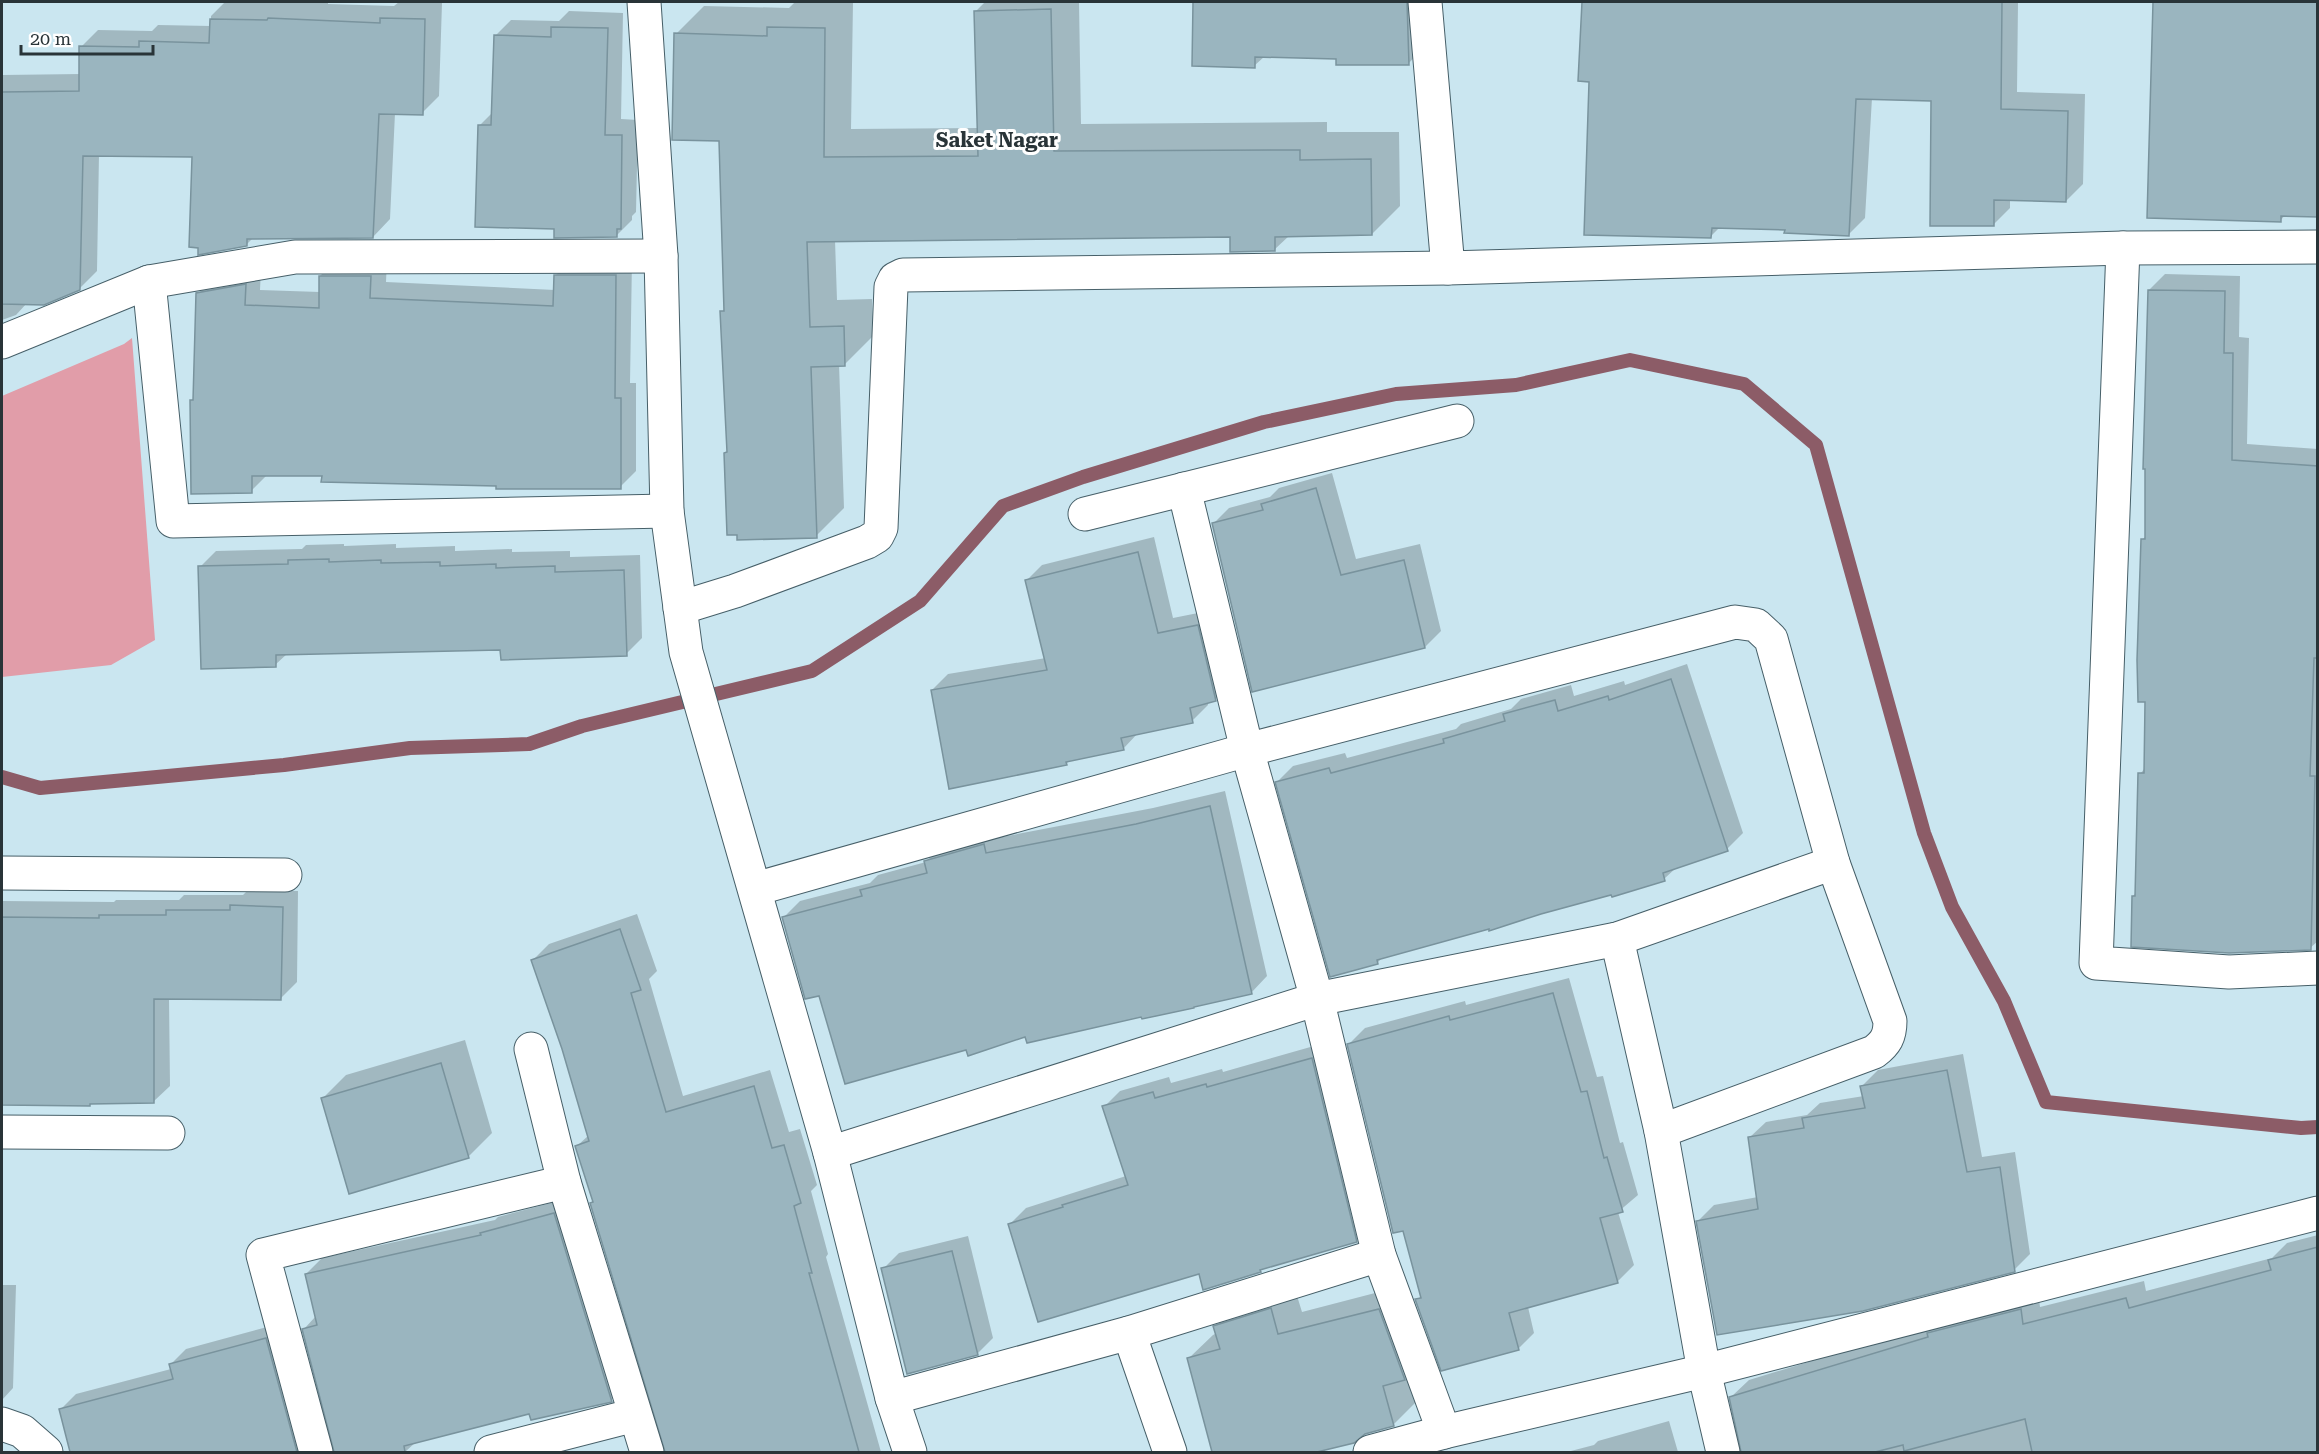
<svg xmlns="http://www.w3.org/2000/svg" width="2319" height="1454" font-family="'Roboto Serif',serif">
<rect width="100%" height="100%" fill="#cae6f0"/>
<path fill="#e19da9" d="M 132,338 L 155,640 L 111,665 L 2,677 L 2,396 L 124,344 Z"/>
<g fill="#0003">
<path d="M 225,2 L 328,2 L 328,4 L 394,6 L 399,2 L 442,3 L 439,96 L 422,113 L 395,113 L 390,219 L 373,237 L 254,237 L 246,245 L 194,156 L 99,154 L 97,271 L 79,289 L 27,303 L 16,315 L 2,320 L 2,75 L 81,74 L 81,47 L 98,30 L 152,31 L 158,25 L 211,26 L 211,16 Z"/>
<path d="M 795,2 L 853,2 L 851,129 L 979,128 L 975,12 L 985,2 L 1079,2 L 1081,124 L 1327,122 L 1327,132 L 1399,132 L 1400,206 L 1372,234 L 1290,235 L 1274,250 L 1231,236 L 835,240 L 837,300 L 872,299 L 873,336 L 845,364 L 839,364 L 844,508 L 816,536 L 726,453 L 728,451 L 722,312 L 725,308 L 721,140 L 676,34 L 704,6 L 789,8 Z"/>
<path d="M 1195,2 L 1422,2 L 1424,47 L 1408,64 L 1337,57 L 1265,56 L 1254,66 L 1193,65 Z"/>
<path d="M 1584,2 L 2018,2 L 2017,92 L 2085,94 L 2083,184 L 2066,201 L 2010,199 L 2010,208 L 1993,225 L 1933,99 L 1872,98 L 1865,218 L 1848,235 L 1786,228 L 1721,226 L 1711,236 L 1590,80 L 1579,80 Z"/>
<path d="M 2154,2 L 2318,2 L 2318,215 L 2286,214 L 2280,221 L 2148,217 Z"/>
<path d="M 569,11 L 623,13 L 621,119 L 638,120 L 636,212 L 632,216 L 632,220 L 616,236 L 556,228 L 480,125 L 493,112 L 495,36 L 511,20 L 559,21 Z"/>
<path d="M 632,259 L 630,383 L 636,383 L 636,471 L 620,487 L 498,485 L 323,475 L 268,474 L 251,491 L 192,400 L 194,398 L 198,294 L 214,277 L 261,269 L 260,290 L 320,292 L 320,276 L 336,260 L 387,260 L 386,282 L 555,290 L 555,276 L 571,260 Z"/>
<path d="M 2165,274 L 2240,276 L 2239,337 L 2249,338 L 2247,444 L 2318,449 L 2318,941 L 2310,948 L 2133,896 L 2137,892 L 2140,774 L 2145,768 L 2147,700 L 2142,540 L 2146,536 L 2149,290 Z"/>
<path d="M 1332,473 L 1356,559 L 1420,544 L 1441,631 L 1425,647 L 1213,524 L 1229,508 L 1270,497 L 1279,488 Z"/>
<path d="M 1154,537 L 1173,618 L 1213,610 L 1231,684 L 1215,700 L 1208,702 L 1208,705 L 1192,721 L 1139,732 L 1123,749 L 1070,760 L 1066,764 L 932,690 L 948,674 L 1046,658 L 1026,581 L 1042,565 Z"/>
<path d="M 344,544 L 344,546 L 396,544 L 396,548 L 455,546 L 455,551 L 512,549 L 512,552 L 570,551 L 570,557 L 640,555 L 642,638 L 626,654 L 502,649 L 288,653 L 275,665 L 200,567 L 216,551 L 302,549 L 306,545 Z"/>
<path d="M 1687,664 L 1743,833 L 1727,849 L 1677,867 L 1664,879 L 1384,956 L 1377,963 L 1277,782 L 1293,766 L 1345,753 L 1347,758 L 1456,729 L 1461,724 L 1511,709 L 1521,699 L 1571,685 L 1574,696 L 1624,681 L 1625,685 Z"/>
<path d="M 1225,791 L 1267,976 L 1251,993 L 967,1048 L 820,994 L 784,917 L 800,901 L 870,883 L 878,875 L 926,862 L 942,845 L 1000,829 L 1002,837 L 1153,808 Z"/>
<path d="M 248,890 L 298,891 L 297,982 L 281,998 L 169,998 L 170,1086 L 153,1102 L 2,1104 L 2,901 L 114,902 L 116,900 L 179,900 L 184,895 L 243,895 Z"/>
<path d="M 637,914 L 657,971 L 649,979 L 683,1096 L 770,1070 L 789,1132 L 800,1129 L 817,1185 L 811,1191 L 828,1254 L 826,1257 L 881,1452 L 667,1452 L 577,1146 L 589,1135 L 563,1049 L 532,961 L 549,944 Z"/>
<path d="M 1569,978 L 1597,1077 L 1603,1076 L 1620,1143 L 1623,1142 L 1638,1195 L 1618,1212 L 1634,1265 L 1618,1281 L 1528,1307 L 1534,1333 L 1518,1349 L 1417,1300 L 1422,1295 L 1349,1044 L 1365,1028 L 1465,1001 L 1466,1005 Z"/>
<path d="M 465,1040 L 492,1133 L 468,1157 L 322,1099 L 346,1075 Z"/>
<path d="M 1328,1042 L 1372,1225 L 1356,1241 L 1263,1268 L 1260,1271 L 1200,1272 L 1010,1224 L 1026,1208 L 1126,1176 L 1104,1107 L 1120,1091 L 1169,1077 L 1171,1083 L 1222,1069 L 1223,1072 Z"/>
<path d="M 1963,1054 L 1982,1157 L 2015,1152 L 2030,1254 L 2014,1270 L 1698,1221 L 1714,1205 L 1758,1197 L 1749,1138 L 1766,1122 L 1807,1115 L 1820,1103 L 1864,1096 L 1862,1086 L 1878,1070 Z"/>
<path d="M 570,1198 L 627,1384 L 611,1400 L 530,1412 L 417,1441 L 405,1452 L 337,1452 L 304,1329 L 316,1316 L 306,1274 L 322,1258 L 495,1220 L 498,1217 Z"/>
<path d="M 2318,1235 L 2318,1452 L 1743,1452 L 1731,1397 L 1749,1380 L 2038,1292 L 2040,1307 L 2144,1281 L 2146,1291 L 2272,1258 L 2287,1243 Z"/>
<path d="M 968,1236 L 993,1338 L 977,1354 L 883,1269 L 899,1253 Z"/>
<path d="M 2,1285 L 16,1285 L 13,1388 L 2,1400 Z"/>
<path d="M 1294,1286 L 1302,1312 L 1402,1286 L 1417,1401 L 1393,1425 L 1364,1433 L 1354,1442 L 1311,1452 L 1214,1452 L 1189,1358 L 1213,1335 L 1217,1333 L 1215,1327 L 1239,1303 Z"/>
<path d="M 282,1323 L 299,1452 L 72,1452 L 60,1410 L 76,1394 L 171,1369 L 170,1365 L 186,1349 Z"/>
<path d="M 1669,1421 L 1678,1452 L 1567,1452 L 1594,1445 L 1598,1441 Z"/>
</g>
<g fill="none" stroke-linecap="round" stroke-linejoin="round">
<path stroke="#8c5c67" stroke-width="14" d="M 2,777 L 40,788 L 284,765 L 410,748 L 529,744 L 582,726 L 812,671 L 920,601 L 1003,506 L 1083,477 L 1264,422 L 1396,394 L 1516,385 L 1630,360 L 1744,384 L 1816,445 L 1924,833 L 1952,907 L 2004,1001 L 2046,1102 L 2301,1128 L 2318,1127"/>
</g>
<g fill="#9ab5bf" stroke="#79939d" stroke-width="1.5">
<path d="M 1193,2 L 1407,2 L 1409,65 L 1336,65 L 1336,59 L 1255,57 L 1255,68 L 1192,66 Z"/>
<path d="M 1582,2 L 2002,2 L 2001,109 L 2068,111 L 2066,202 L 1994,200 L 1994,226 L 1930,226 L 1931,101 L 1856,99 L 1849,236 L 1784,233 L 1785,230 L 1712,228 L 1711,238 L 1584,235 L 1589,82 L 1578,81 Z"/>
<path d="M 2153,2 L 2318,2 L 2318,217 L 2281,216 L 2281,222 L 2147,218 Z"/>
<path d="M 1051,9 L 1054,151 L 1300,150 L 1300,160 L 1371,159 L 1372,235 L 1275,237 L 1275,251 L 1230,252 L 1230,237 L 807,242 L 810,327 L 844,326 L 845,366 L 811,367 L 817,538 L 737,540 L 737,535 L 727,535 L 724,453 L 727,452 L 720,311 L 724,311 L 719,141 L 672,140 L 674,33 L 767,36 L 767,27 L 825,28 L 824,157 L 978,156 L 974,11 Z"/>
<path d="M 268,18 L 380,23 L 380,18 L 425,19 L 423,115 L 379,114 L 373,238 L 247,239 L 247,246 L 198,255 L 198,248 L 189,247 L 192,157 L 83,156 L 80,290 L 44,305 L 2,304 L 2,92 L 79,91 L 79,46 L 139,47 L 139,41 L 209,43 L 210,19 L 267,20 Z"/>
<path d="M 551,27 L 608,28 L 605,135 L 622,135 L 621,229 L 617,229 L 617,237 L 554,238 L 554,229 L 475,227 L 478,125 L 491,125 L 494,35 L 551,37 Z"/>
<path d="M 554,275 L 616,275 L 615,398 L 621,398 L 621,489 L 496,489 L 496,486 L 321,482 L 322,476 L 252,476 L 252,493 L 191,494 L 190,400 L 193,400 L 196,293 L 246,284 L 245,305 L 319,308 L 319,276 L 371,276 L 370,298 L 553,306 Z"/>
<path d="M 2148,290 L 2225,291 L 2224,353 L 2233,353 L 2232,460 L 2318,466 L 2318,658 L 2314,658 L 2310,776 L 2315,776 L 2311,950 L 2229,953 L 2131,947 L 2132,896 L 2135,896 L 2138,773 L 2144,773 L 2145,702 L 2138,702 L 2137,660 L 2141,539 L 2145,539 L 2145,469 L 2143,469 Z"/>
<path d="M 1316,488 L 1341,575 L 1404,560 L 1425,648 L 1252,692 L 1212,523 L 1263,510 L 1261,504 Z"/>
<path d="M 1138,552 L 1158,633 L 1198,625 L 1216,701 L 1190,708 L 1193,723 L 1121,738 L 1124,750 L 1066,762 L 1067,765 L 949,789 L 931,690 L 1047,670 L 1025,580 Z"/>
<path d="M 329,559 L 329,562 L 381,560 L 381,563 L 440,562 L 440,566 L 496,564 L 496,568 L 555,566 L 555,572 L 624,570 L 627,656 L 501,660 L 500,650 L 276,655 L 276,667 L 201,669 L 198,566 L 288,564 L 288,560 Z"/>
<path d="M 1671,679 L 1728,851 L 1663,873 L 1665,881 L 1612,897 L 1611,895 L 1541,914 L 1489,931 L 1489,929 L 1377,960 L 1378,964 L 1330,977 L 1275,782 L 1329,768 L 1331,773 L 1444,743 L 1443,739 L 1505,721 L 1503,714 L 1555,700 L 1558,711 L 1608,696 L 1609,700 Z"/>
<path d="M 1210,806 L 1252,994 L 1194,1007 L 1194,1008 L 1142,1019 L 1141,1017 L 1027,1043 L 1025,1037 L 968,1056 L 966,1050 L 845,1084 L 819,996 L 805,999 L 782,917 L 862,896 L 860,890 L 927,873 L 924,861 L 984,844 L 986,853 L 1136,824 Z"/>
<path d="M 230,905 L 283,907 L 281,1000 L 154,999 L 154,1103 L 90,1104 L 90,1106 L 2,1105 L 2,917 L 99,918 L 99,915 L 166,915 L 166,910 L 230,910 Z"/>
<path d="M 620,929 L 641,990 L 631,993 L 666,1112 L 754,1086 L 772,1148 L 784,1145 L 801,1203 L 794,1206 L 812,1273 L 809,1273 L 859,1452 L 665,1452 L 590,1203 L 593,1202 L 575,1146 L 589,1141 L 562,1049 L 531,960 Z"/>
<path d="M 1553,993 L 1581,1092 L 1587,1091 L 1604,1158 L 1607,1157 L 1623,1212 L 1600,1218 L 1618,1283 L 1509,1313 L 1519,1350 L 1441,1371 L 1415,1299 L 1421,1298 L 1403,1231 L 1393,1233 L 1347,1044 L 1449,1016 L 1450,1020 Z"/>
<path d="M 1312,1058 L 1357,1242 L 1260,1270 L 1261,1272 L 1203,1290 L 1199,1274 L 1038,1322 L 1008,1224 L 1063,1207 L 1062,1205 L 1128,1185 L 1102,1106 L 1153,1092 L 1155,1098 L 1206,1084 L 1207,1087 Z"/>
<path d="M 441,1063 L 469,1158 L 349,1194 L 321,1098 Z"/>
<path d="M 1947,1070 L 1967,1172 L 2000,1167 L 2015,1272 L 1863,1311 L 1717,1335 L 1696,1221 L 1758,1209 L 1748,1137 L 1804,1128 L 1802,1118 L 1865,1108 L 1860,1086 Z"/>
<path d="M 554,1213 L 612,1402 L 531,1420 L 529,1414 L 404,1446 L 405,1452 L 334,1452 L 302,1329 L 317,1325 L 305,1274 L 481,1235 L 480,1233 Z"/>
<path d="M 2318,1247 L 2318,1452 L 2032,1452 L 2025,1419 L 1904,1451 L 1903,1445 L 1875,1452 L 1741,1452 L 1729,1397 L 1928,1337 L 1927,1333 L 2021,1309 L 2023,1324 L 2126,1298 L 2129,1308 L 2271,1270 L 2268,1260 Z"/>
<path d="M 952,1251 L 978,1355 L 907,1374 L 881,1268 Z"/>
<path d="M 1271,1308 L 1278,1334 L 1379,1309 L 1405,1380 L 1383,1386 L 1394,1426 L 1365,1434 L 1354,1443 L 1317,1452 L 1212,1452 L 1187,1358 L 1220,1349 L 1213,1326 Z"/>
<path d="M 266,1338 L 297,1452 L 70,1452 L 59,1409 L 173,1379 L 169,1364 Z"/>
</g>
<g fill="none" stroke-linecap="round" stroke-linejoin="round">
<defs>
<g id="minor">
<path d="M 644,2 L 661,256 L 667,511 L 686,652 L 830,1153 L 892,1398 L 910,1452"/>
<path d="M 1425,2 L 1448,268 L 2123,248 L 2318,247"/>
<path d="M 2123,248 L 2096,963 L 2229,972 L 2318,968"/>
<path d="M 149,282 L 173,521 L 667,511"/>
<path d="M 2,342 L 149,282 L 295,257 L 661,256"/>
<path d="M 1184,489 L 1247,750 L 1317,999 L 1379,1255 L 1444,1432"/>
<path d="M 1085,514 L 1457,421"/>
<path d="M 680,608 L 735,591 L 867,542 L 877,536 L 881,528 L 891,287 L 895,279 L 903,275 L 1448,268"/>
<path d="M 2,873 L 285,875"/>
<path d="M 755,889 L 1247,750 L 1735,622 L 1756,625 L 1771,639 L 1833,863 L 1890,1021 C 1890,1036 1886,1043 1874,1052 L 1661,1131"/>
<path d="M 1617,939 L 1661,1131 L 1704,1371 L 1723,1452"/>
<path d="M 531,1049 L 564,1182 L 647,1452"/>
<path d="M 2,1132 L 168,1133"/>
<path d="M 830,1153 L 1317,999 L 1617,939 L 1833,863"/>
<path d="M 892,1398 L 1129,1333"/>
<path d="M 2,1424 L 22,1431 L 46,1452"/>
<path d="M 316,1452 L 263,1255 L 564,1182"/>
<path d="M 491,1452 L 635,1415"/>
<path d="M 1170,1452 L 1129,1333 L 1379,1255"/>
<path d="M 1370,1452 L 1444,1432 L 1704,1371 L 2318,1213"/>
</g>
</defs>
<use href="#minor" stroke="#465f68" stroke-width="35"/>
<use href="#minor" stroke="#fff" stroke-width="33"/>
</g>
<g text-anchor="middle" stroke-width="6" stroke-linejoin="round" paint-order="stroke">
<g font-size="20" font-weight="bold" fill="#293438" stroke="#fff">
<text x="997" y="147">Saket Nagar</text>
</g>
</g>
<rect width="2319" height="1454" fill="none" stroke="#293438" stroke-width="6"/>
<path d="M21 45v9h132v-9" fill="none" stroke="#293438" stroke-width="3"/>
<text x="30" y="45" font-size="18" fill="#293438" stroke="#ffffff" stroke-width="4.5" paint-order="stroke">20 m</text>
</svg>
